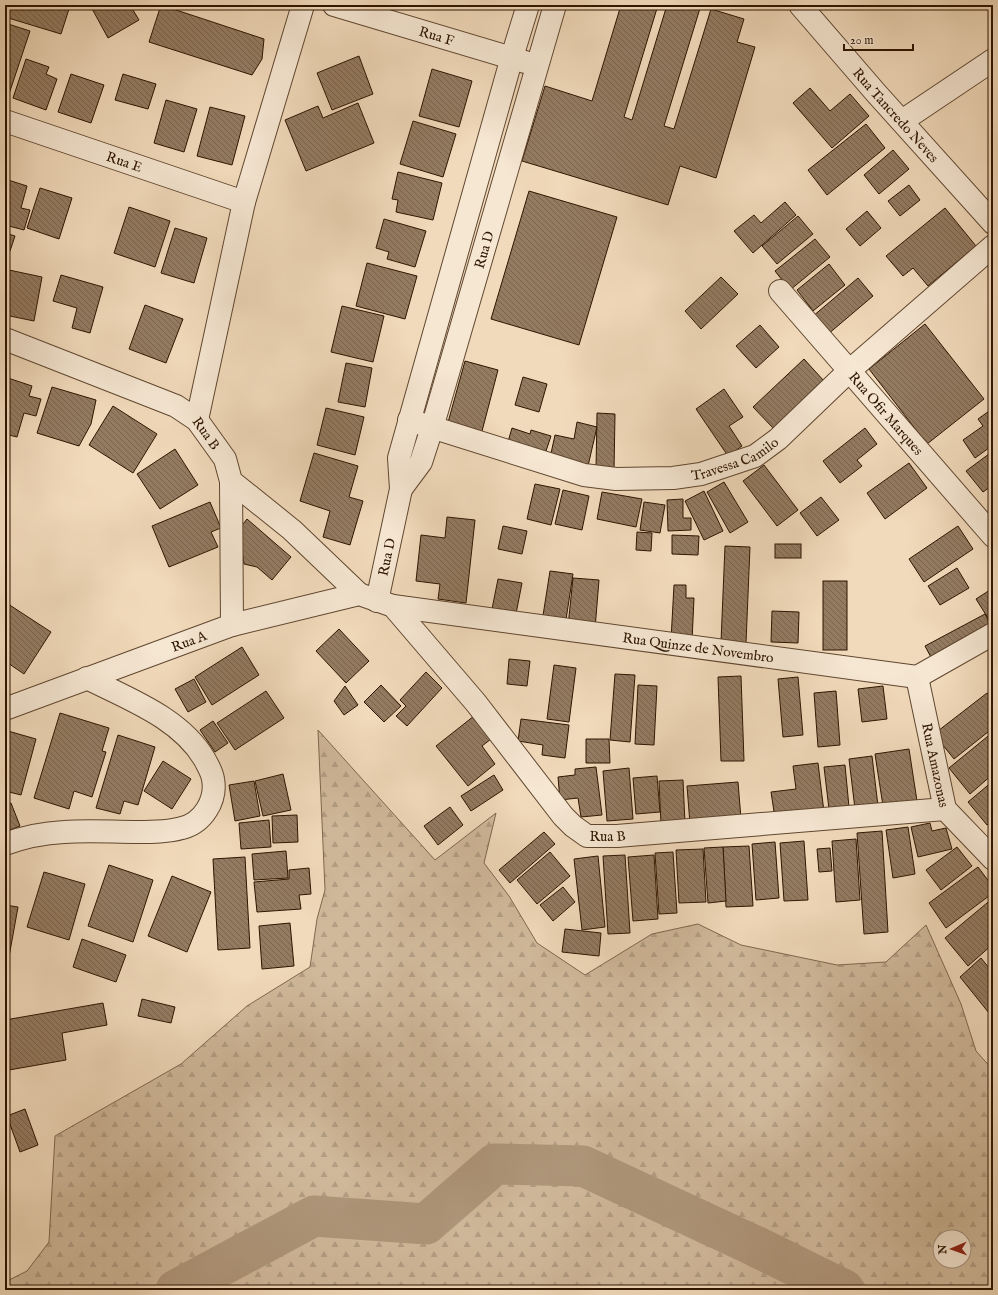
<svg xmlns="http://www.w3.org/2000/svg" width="998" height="1295" font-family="'IM FELL English',serif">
<defs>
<pattern id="forest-firs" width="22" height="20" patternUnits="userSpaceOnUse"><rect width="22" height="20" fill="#d0b99b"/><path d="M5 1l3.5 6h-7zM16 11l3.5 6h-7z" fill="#b39e84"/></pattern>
<pattern id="building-back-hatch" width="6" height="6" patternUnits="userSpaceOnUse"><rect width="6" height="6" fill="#937b61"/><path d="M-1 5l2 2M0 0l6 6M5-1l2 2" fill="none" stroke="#78644e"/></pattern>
</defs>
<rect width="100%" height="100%" fill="#f1dabb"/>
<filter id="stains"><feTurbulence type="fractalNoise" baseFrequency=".005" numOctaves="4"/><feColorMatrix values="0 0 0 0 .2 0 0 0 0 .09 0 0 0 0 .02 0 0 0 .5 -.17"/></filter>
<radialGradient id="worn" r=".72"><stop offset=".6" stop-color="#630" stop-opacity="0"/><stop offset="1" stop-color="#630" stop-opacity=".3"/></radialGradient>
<path fill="url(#forest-firs)" stroke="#7f674e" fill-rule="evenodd" d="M 318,730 L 435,860 L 496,813 L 484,863 L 509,896 L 537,943 L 585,975 L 652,934 L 698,924 L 741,945 L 837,965 L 886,962 L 926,925 L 961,1004 L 976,1051 L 993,1070 L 993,1290 L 5,1290 L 5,1282 L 27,1271 L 49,1242 L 55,1136 L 181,1064 L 247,1006 L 310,967 L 317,919 L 325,890 ZM 940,1237 L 964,1237 L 964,1261 L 940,1261 Z"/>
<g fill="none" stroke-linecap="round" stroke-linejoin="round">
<path stroke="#af977b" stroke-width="41" d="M 176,1290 L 314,1216 L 426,1224 L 495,1164 L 583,1166 L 755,1246 L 844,1290"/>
</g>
<g fill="url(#building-back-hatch)" stroke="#2e1500">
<path d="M 5,5 L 56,5 L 69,9 L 61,34 L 5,17 Z"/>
<path d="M 90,5 L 130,5 L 139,20 L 108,38 Z"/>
<path d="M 161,5 L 264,39 L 262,59 L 252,75 L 149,42 Z"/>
<path d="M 621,5 L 658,5 L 624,117 L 632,120 L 667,5 L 701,5 L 664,126 L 674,129 L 711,9 L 744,19 L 737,42 L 755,47 L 716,178 L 680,166 L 668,205 L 522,161 L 545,86 L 592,101 Z"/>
<path d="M 5,23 L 30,31 L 8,97 L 5,96 Z"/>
<path d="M 359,56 L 373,94 L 332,110 L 317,73 Z"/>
<path d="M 26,59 L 49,67 L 46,74 L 57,79 L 46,110 L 13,98 Z"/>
<path d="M 432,69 L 472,81 L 459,127 L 419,116 Z"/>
<path d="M 71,74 L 104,85 L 91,123 L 58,112 Z"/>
<path d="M 123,74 L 156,84 L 148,109 L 115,100 Z"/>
<path d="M 810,88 L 830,111 L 850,94 L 869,116 L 832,148 L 793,103 Z"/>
<path d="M 166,100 L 197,109 L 184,152 L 154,143 Z"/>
<path d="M 358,103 L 374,143 L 306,171 L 285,120 L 318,106 L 323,118 Z"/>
<path d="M 210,107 L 245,116 L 232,165 L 197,156 Z"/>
<path d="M 413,121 L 456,134 L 443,177 L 400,164 Z"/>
<path d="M 866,124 L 885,148 L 827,195 L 808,170 Z"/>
<path d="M 893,150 L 909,169 L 879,194 L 864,175 Z"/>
<path d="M 398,172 L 442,183 L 433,220 L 396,212 L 398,200 L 392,199 Z"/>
<path d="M 5,179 L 27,186 L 21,208 L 30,210 L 24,230 L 5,225 Z"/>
<path d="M 909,185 L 920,200 L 900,216 L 888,201 Z"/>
<path d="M 40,188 L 72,198 L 59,239 L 27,228 Z"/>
<path d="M 529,191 L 617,217 L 579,345 L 491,319 Z"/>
<path d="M 785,202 L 796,215 L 753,253 L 734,231 L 754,215 L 761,223 Z"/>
<path d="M 129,207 L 170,221 L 155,267 L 114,253 Z"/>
<path d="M 945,208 L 976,246 L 928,286 L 913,268 L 903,276 L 886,256 Z"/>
<path d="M 867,211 L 881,228 L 860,246 L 846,229 Z"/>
<path d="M 798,216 L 813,234 L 777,264 L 762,246 Z"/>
<path d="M 384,219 L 426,231 L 415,267 L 387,259 L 389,252 L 376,248 Z"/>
<path d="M 175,228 L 207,238 L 194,283 L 161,273 Z"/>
<path d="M 5,233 L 15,236 L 10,251 L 5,249 Z"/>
<path d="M 815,239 L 830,257 L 790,290 L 775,271 Z"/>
<path d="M 367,263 L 417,276 L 405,319 L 356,306 Z"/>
<path d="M 829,264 L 845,285 L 813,311 L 797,290 Z"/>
<path d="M 9,270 L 42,277 L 34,321 L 5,315 L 5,291 Z"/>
<path d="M 61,275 L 103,287 L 90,333 L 72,328 L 77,308 L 53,301 Z"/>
<path d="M 721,277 L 738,294 L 701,329 L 685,311 Z"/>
<path d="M 858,278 L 873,296 L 827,335 L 812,317 Z"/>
<path d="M 145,305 L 183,319 L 166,363 L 129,349 Z"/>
<path d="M 342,306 L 384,316 L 373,362 L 331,352 Z"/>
<path d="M 925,324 L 984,399 L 927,444 L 869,369 Z"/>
<path d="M 760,325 L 779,347 L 756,368 L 736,346 Z"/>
<path d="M 804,359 L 824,381 L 773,428 L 753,407 Z"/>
<path d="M 465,361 L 498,370 L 481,435 L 447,426 Z"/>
<path d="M 346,363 L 372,368 L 365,407 L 338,402 Z"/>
<path d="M 523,377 L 547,384 L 539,412 L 515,405 Z"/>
<path d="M 8,378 L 32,386 L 29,396 L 41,399 L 36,416 L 24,413 L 17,437 L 5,434 L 5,387 Z"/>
<path d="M 52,387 L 96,400 L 91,424 L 79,446 L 37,433 Z"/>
<path d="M 724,389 L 743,417 L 729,426 L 742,446 L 728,456 L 696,409 Z"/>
<path d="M 113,406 L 157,434 L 133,473 L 89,445 Z"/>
<path d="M 326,408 L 364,417 L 355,455 L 317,445 Z"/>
<path d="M 992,409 L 993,410 L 993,445 L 975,458 L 963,440 L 983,426 L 978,419 Z"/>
<path d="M 597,413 L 615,414 L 614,471 L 596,470 Z"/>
<path d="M 577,422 L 597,427 L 588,466 L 550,458 L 555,435 L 574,439 Z"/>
<path d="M 512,428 L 530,434 L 531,430 L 551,436 L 544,457 L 507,445 Z"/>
<path d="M 865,428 L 877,444 L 857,460 L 862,466 L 840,483 L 823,461 Z"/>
<path d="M 175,449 L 198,485 L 160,509 L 137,474 Z"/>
<path d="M 993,451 L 993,485 L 983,492 L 966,471 Z"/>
<path d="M 314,453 L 358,466 L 349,497 L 363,501 L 350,545 L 323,537 L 330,511 L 300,501 Z"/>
<path d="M 909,463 L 927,488 L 885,519 L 867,493 Z"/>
<path d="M 764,465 L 798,510 L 777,526 L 743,481 Z"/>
<path d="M 724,482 L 748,522 L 730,533 L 707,492 Z"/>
<path d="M 535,484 L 560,489 L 551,525 L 527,519 Z"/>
<path d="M 563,490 L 589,496 L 582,530 L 555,524 Z"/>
<path d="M 704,491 L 723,531 L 704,540 L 685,501 Z"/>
<path d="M 602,492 L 642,499 L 636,527 L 597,519 Z"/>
<path d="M 821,497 L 839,520 L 817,536 L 800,513 Z"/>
<path d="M 683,499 L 683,518 L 691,518 L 691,530 L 668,531 L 667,500 Z"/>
<path d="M 210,502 L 221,528 L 211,532 L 218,547 L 169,567 L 152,526 Z"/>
<path d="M 644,502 L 665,505 L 660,533 L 640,530 Z"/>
<path d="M 447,517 L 475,520 L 466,603 L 438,599 L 440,584 L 416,581 L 421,535 L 445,538 Z"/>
<path d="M 247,519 L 291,557 L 272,580 L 257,567 L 244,564 L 239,529 Z"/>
<path d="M 503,526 L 527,531 L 522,554 L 498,549 Z"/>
<path d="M 958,526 L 973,549 L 924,582 L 909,559 Z"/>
<path d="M 637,532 L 652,533 L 651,551 L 636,550 Z"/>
<path d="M 672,535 L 699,536 L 698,555 L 672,554 Z"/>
<rect x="775" y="544" width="26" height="14"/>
<path d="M 725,546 L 750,547 L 746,643 L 721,642 Z"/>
<path d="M 957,568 L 969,588 L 940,605 L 928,586 Z"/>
<path d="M 550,571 L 573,574 L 565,626 L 542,622 Z"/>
<path d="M 573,578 L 599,580 L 595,629 L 568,626 Z"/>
<path d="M 498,579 L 522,583 L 515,619 L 491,614 Z"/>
<rect x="823" y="581" width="24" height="69"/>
<path d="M 674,585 L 686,585 L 686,598 L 694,598 L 692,641 L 671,640 Z"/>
<path d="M 993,588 L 993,626 L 976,599 Z"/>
<path d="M 5,602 L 51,632 L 24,674 L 5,661 Z"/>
<path d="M 772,611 L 799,612 L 798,643 L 771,642 Z"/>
<path d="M 985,614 L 993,630 L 933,661 L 925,646 Z"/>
<path d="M 339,629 L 369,661 L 346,683 L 316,651 Z"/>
<path d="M 242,647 L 259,675 L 212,705 L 195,677 Z"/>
<path d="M 509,659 L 530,661 L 527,686 L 507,684 Z"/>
<path d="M 554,665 L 576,668 L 569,722 L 547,719 Z"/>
<path d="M 426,672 L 442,688 L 407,726 L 396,716 L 406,706 L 400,700 Z"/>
<path d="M 615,674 L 635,675 L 630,742 L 610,740 Z"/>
<path d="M 741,676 L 744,761 L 721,761 L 718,677 Z"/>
<path d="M 798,677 L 803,735 L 783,737 L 778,679 Z"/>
<path d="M 194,679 L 206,702 L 188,712 L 175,689 Z"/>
<path d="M 381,685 L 401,706 L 384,722 L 364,702 Z"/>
<path d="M 638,685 L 657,686 L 654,745 L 635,744 Z"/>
<path d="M 345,686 L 358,705 L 344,715 L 334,701 Z"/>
<path d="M 883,686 L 887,719 L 862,722 L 858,689 Z"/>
<path d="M 266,691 L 284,718 L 235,750 L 217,723 Z"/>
<path d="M 836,691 L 840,745 L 818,747 L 814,693 Z"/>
<path d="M 987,693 L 993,701 L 993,728 L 954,759 L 934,734 Z"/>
<path d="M 60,713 L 109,728 L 102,751 L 106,752 L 92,797 L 74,791 L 69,809 L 34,798 Z"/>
<path d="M 474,716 L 491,739 L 482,746 L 495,764 L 468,786 L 436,746 Z"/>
<path d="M 521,719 L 569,725 L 565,758 L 542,755 L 543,745 L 518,741 Z"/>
<path d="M 213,721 L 228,743 L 215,752 L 200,730 Z"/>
<path d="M 8,731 L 36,739 L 21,795 L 5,791 L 5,744 Z"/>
<path d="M 993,732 L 993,774 L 970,794 L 949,768 Z"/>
<path d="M 118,735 L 155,747 L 138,805 L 124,801 L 120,814 L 96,808 Z"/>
<path d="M 586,739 L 609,739 L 610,763 L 586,763 Z"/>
<path d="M 909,749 L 917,801 L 883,806 L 875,754 Z"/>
<path d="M 872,756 L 878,806 L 855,809 L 849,759 Z"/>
<path d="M 163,761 L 191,779 L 172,809 L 144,791 Z"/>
<path d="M 818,763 L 824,812 L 775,818 L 771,792 L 796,789 L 793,766 Z"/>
<path d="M 845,765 L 849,807 L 829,809 L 824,767 Z"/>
<path d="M 596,767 L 602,815 L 581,817 L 578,798 L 560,800 L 558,777 L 575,775 L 575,769 Z"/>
<path d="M 629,768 L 633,819 L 607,821 L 603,771 Z"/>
<path d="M 283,774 L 291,810 L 263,816 L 255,781 Z"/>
<path d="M 494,775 L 503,790 L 471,811 L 461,796 Z"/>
<path d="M 657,776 L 660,812 L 636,814 L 633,778 Z"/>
<path d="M 683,780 L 685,823 L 661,824 L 659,781 Z"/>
<path d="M 254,781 L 260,816 L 235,821 L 229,785 Z"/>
<path d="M 993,781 L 993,820 L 987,825 L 968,802 Z"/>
<path d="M 738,782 L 741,819 L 690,824 L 687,786 Z"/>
<path d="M 11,803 L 20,826 L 5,832 L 5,805 Z"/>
<path d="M 450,807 L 463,825 L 438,845 L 424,826 Z"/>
<path d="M 297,815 L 298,842 L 273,843 L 272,816 Z"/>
<path d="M 269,820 L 271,847 L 241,849 L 239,823 Z"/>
<path d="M 930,823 L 932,831 L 946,828 L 952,849 L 918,857 L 911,827 Z"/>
<path d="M 908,827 L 915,874 L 893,878 L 886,830 Z"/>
<path d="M 882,831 L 888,932 L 864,934 L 857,833 Z"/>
<path d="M 544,832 L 555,844 L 510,883 L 499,870 Z"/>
<path d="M 856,839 L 860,900 L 836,902 L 832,841 Z"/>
<path d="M 804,841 L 808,900 L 784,901 L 780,843 Z"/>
<path d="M 775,842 L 779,898 L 756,900 L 752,844 Z"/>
<path d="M 749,846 L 753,906 L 726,907 L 723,847 Z"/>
<path d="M 723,847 L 726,901 L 708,903 L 704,848 Z"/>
<path d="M 957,847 L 972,866 L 941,890 L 926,870 Z"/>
<path d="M 830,848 L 832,871 L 819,872 L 817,849 Z"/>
<path d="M 703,849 L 706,902 L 679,903 L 676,850 Z"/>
<path d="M 286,851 L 288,878 L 254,880 L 252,854 Z"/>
<path d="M 550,852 L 570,876 L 537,904 L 517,880 Z"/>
<path d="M 673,852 L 677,913 L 659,914 L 655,853 Z"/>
<path d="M 625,855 L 630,933 L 608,934 L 603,856 Z"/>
<path d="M 654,855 L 658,919 L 633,921 L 628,857 Z"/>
<path d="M 598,856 L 605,927 L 582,930 L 574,859 Z"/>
<path d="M 245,857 L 250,948 L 218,950 L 213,859 Z"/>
<path d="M 109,865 L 153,880 L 133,942 L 88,926 Z"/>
<path d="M 978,867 L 993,887 L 993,893 L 946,928 L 929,903 Z"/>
<path d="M 309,868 L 311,894 L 299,895 L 301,909 L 257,912 L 254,882 L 289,879 L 289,870 Z"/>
<path d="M 44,872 L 85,884 L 69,940 L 27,927 Z"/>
<path d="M 172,876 L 211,892 L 187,952 L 148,936 Z"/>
<path d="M 563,887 L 575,902 L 553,921 L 540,905 Z"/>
<path d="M 993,898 L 993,944 L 968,966 L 945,938 Z"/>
<path d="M 5,905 L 18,907 L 7,968 L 5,967 Z"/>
<path d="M 290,923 L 294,966 L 262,969 L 259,926 Z"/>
<path d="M 565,929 L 601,933 L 599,956 L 562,952 Z"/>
<path d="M 82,939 L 126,955 L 116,982 L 73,967 Z"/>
<path d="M 981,958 L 993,973 L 993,1018 L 960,977 Z"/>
<path d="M 142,999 L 175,1007 L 171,1023 L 138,1016 Z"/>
<path d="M 103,1003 L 107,1025 L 62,1033 L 66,1060 L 9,1070 L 5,1047 L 5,1020 Z"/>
<path d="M 25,1109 L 38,1145 L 20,1152 L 7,1116 Z"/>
</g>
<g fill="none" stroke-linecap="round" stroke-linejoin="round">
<defs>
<g id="minor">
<path id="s1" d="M 334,5 L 525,62"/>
<path id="s2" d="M 800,5 L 876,93 L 993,223"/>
<path id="s3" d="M 5,121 L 244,202"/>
<path d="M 902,121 L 993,60"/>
<path id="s4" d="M 780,291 L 993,536"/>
<path id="s5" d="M 5,339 L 176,406 L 197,420 L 225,459 L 231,481 L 292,530 L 359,594"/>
<path d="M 197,420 L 244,202 L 303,5"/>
<path id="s6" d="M 409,420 L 584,475 L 616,479 L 673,478 L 701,474 L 755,456 L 778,439 L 849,371 L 993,246"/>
<path d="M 231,481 L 232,625"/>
<path id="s7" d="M 401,489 L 421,462 L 432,428 L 555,5"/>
<path id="s8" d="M 377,601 L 401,489 L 399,458 L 512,57 L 528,5"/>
<path id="s9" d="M 393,606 L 917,677 L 993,634"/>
<path id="s10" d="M 917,677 L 945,809 L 993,859"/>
<path id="s11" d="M 5,709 L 232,625 L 359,594 L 393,606 L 476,703 L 563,816 L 573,826 L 587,836 L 617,836 L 945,809"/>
<path d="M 5,844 C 24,837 44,833 64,832 C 88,830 113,832 137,832 C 152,832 168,832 182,828 C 203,823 217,800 213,779 C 212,772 208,766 205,760 C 181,718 128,699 87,678"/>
</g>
</defs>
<use href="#minor" stroke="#5f462f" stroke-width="24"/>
<use href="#minor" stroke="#f6e7d3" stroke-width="22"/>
</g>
<g text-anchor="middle" stroke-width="3" stroke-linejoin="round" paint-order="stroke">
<g font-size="14" fill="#2e1500" stroke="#f6e7d3">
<text dy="5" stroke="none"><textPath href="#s1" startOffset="107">Rua F</textPath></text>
<text dy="5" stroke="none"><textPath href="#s2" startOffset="146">Rua Tancredo Neves</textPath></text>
<text dy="5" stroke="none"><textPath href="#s3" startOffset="126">Rua E</textPath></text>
<text dy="5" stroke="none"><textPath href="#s7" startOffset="255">Rua D</textPath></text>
<text dy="5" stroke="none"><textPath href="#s4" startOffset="162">Rua Ofir Marques</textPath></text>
<text dy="5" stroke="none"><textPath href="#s5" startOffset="225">Rua B</textPath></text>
<text dy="5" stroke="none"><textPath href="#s6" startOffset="338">Travessa Camilo</textPath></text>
<text dy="5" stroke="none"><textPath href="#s8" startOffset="45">Rua D</textPath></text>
<text dy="5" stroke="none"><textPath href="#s11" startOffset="196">Rua A</textPath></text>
<text dy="5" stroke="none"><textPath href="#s9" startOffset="308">Rua Quinze de Novembro</textPath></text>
<text dy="5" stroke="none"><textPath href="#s10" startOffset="90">Rua Amazonas</textPath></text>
<text dy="5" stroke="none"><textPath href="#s11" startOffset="731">Rua B</textPath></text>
</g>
</g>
<rect width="998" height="1295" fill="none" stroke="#f1dabb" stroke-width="20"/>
<rect x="6" y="6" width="986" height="1283" fill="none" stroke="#2e1500" stroke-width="2"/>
<rect x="10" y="10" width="978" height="1275" fill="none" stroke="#2e1500"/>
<g transform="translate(952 1249) rotate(268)"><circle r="19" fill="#f6e7d3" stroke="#a6937f"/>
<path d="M0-3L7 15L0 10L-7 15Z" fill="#8f2418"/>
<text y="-6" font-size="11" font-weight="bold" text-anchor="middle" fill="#2e1500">N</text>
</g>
<path d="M844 44v6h69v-6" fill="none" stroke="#2e1500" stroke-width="2"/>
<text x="850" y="44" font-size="12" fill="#2e1500" stroke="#f6e7d3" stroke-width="3" paint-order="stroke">20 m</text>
<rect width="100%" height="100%" filter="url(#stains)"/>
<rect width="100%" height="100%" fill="url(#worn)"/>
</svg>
